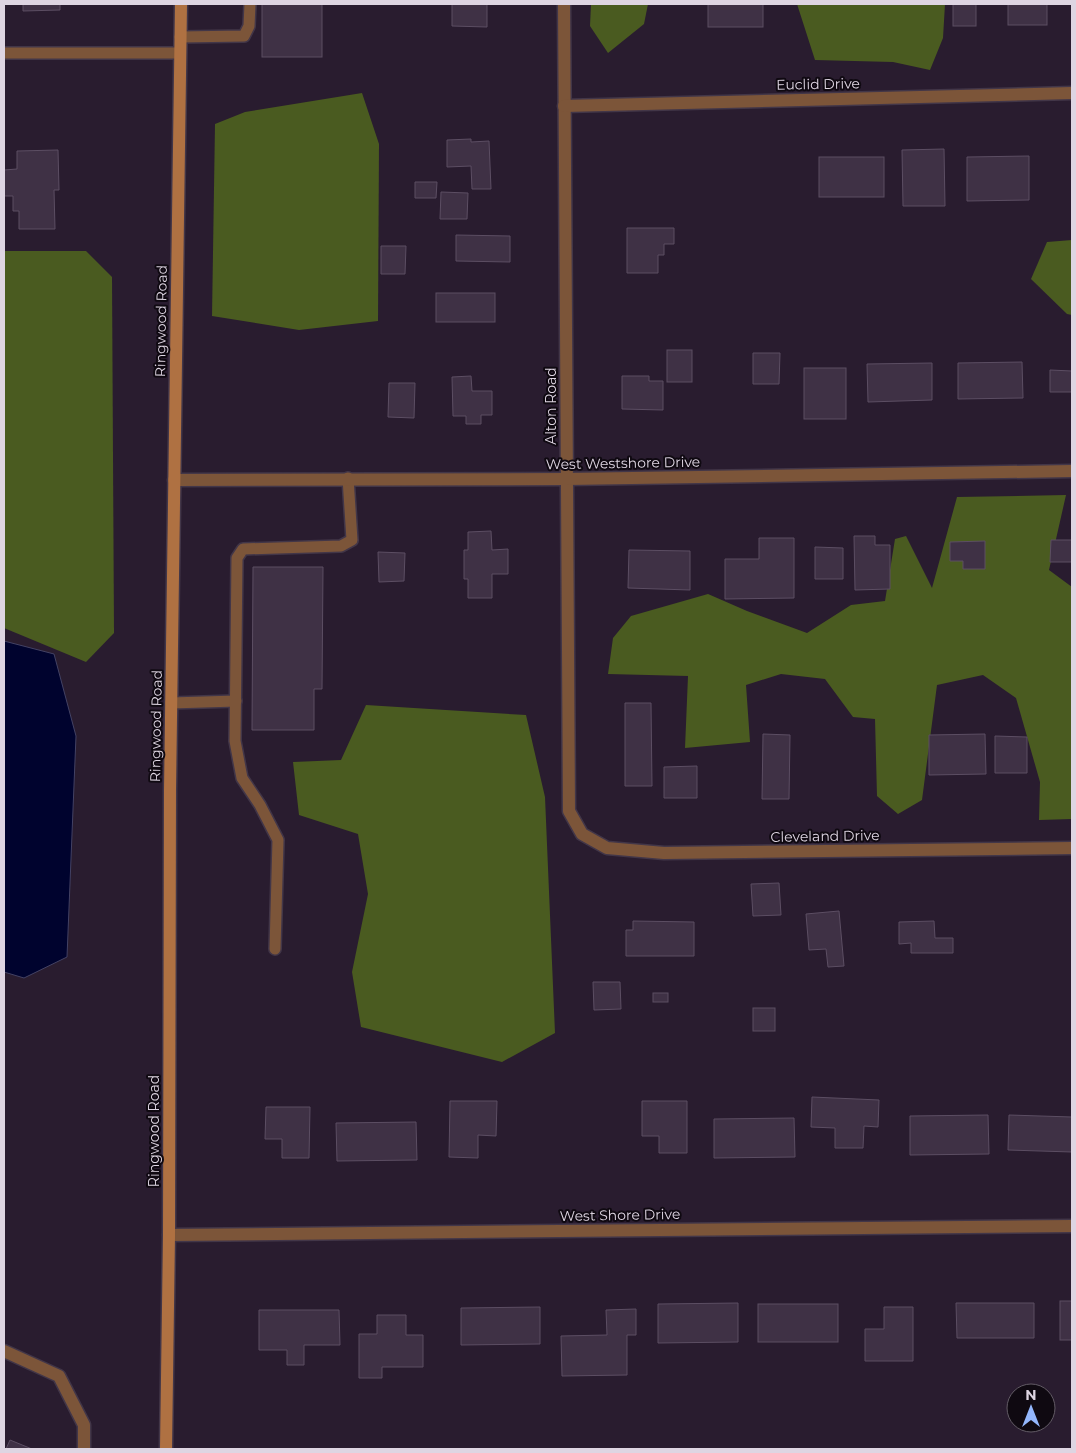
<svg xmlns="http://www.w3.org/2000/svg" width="1076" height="1453" font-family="Montserrat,sans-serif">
<rect width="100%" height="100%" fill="#291c2f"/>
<g fill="#4a5b20">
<path d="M 591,4 L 648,4 L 644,24 L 608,53 L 590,26 Z"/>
<path d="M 797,4 L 945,4 L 943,38 L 930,70 L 893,62 L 815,60 Z"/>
<path d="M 362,93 L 379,144 L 378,321 L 299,330 L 212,316 L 215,124 L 245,112 Z"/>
<path d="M 1072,240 L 1072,315 L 1067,314 L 1031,279 L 1047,242 Z"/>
<path d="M 4,251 L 86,251 L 112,277 L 114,633 L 86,662 L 4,628 Z"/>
<path d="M 1066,495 L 1049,570 L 1072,587 L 1072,819 L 1039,820 L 1040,782 L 1016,698 L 983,675 L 937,685 L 922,800 L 898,814 L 877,796 L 875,719 L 853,717 L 825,679 L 781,674 L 746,685 L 750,742 L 685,748 L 688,676 L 608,674 L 613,638 L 631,616 L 708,594 L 747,611 L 807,633 L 851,605 L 885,601 L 895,539 L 906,536 L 932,588 L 957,497 Z"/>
<path d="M 366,705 L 526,715 L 545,797 L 555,1033 L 502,1062 L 361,1027 L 352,972 L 368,894 L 358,834 L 299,815 L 293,762 L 341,760 Z"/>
</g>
<path fill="#00032e" stroke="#434264" d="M 4,641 L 54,654 L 76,736 L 67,957 L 24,978 L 4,972 Z"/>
<g fill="#3f3145" stroke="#5c4e63">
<path d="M 23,4 L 60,4 L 60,10 L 23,11 Z"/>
<rect x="262" y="4" width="60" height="53"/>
<path d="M 452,4 L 487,4 L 487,27 L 452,26 Z"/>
<rect x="708" y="4" width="55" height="23"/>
<rect x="953" y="4" width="23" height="22"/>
<rect x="1008" y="4" width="39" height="21"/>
<path d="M 471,139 L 471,142 L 489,141 L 491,189 L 472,189 L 471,166 L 447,167 L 447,140 Z"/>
<path d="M 944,149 L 945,206 L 903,206 L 902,150 Z"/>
<path d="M 58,150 L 59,190 L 54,190 L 55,229 L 19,229 L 19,211 L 13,211 L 13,196 L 4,196 L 4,170 L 17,169 L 17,151 Z"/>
<path d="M 1029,156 L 1029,200 L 967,201 L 967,157 Z"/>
<rect x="819" y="157" width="65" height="40"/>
<path d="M 415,182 L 437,182 L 436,198 L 415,198 Z"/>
<path d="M 441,192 L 468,193 L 467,219 L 440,219 Z"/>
<path d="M 627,228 L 674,228 L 674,244 L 664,244 L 664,255 L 658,255 L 658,273 L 627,273 Z"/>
<path d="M 456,235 L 510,236 L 510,262 L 456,261 Z"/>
<path d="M 381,246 L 406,246 L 405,274 L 381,274 Z"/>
<rect x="436" y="293" width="59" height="29"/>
<rect x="667" y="350" width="25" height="32"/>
<path d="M 753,353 L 780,353 L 779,384 L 753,384 Z"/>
<path d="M 1022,362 L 1023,398 L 958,399 L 958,363 Z"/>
<path d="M 932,363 L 932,400 L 868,402 L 867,364 Z"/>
<rect x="804" y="368" width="42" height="51"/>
<path d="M 1050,370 L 1072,371 L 1072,392 L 1050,392 Z"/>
<path d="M 471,376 L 472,391 L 492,391 L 492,415 L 481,415 L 481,424 L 466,424 L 466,416 L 453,416 L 452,377 Z"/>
<path d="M 622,376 L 649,376 L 649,381 L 663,381 L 663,410 L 622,409 Z"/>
<path d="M 389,383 L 415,383 L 414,418 L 388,417 Z"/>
<path d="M 491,531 L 492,550 L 508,549 L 508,574 L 492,574 L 492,598 L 468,598 L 468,579 L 464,579 L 464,550 L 468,550 L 468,532 Z"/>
<path d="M 854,536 L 875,536 L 875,545 L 890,545 L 890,589 L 855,590 Z"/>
<path d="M 759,538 L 794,538 L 794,598 L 725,599 L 725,559 L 759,559 Z"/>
<path d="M 1051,540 L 1072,540 L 1072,562 L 1050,562 Z"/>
<path d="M 985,541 L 985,569 L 963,569 L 963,561 L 950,561 L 950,542 Z"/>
<path d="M 815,547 L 843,548 L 843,579 L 815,579 Z"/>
<path d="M 629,550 L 690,551 L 690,590 L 628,588 Z"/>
<path d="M 378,552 L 405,553 L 404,581 L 379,582 Z"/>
<path d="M 253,567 L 323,567 L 322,689 L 314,689 L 314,730 L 252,730 Z"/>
<path d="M 625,703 L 651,703 L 652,786 L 625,786 Z"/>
<path d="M 763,734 L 790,735 L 789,799 L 762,799 Z"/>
<path d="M 985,734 L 986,774 L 929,775 L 929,735 Z"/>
<path d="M 995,736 L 1027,737 L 1027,773 L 995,773 Z"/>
<path d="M 697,766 L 697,798 L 664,798 L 664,767 Z"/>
<path d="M 779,883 L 781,915 L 753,916 L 751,884 Z"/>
<path d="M 839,911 L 844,966 L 828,967 L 826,949 L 809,950 L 806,914 Z"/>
<path d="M 633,921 L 694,922 L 694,956 L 626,956 L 626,930 L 633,930 Z"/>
<path d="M 934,921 L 935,938 L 953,938 L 953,953 L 911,953 L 911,943 L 899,944 L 899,922 Z"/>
<path d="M 593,982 L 620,982 L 621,1009 L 594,1010 Z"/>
<rect x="653" y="993" width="15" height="9"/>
<rect x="753" y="1008" width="22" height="23"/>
<path d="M 812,1097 L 879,1100 L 878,1127 L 864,1126 L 863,1148 L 835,1148 L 835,1128 L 811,1127 Z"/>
<path d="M 450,1101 L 497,1101 L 496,1136 L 478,1135 L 478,1158 L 449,1157 Z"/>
<path d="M 642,1101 L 687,1101 L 687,1153 L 659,1153 L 659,1136 L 642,1136 Z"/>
<path d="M 266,1107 L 310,1107 L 309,1158 L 282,1158 L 282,1139 L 265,1139 Z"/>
<path d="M 988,1115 L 989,1154 L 910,1155 L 910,1116 Z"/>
<path d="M 1009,1115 L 1072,1117 L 1072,1152 L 1008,1150 Z"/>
<path d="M 794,1118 L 795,1157 L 714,1158 L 714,1119 Z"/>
<path d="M 416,1122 L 417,1160 L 337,1161 L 336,1123 Z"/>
<rect x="1060" y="1301" width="12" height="39"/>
<path d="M 738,1303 L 738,1342 L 658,1343 L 658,1304 Z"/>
<path d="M 956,1303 L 1034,1303 L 1034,1338 L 957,1338 Z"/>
<rect x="758" y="1304" width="80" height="38"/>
<path d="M 540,1307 L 540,1344 L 461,1345 L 461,1308 Z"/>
<path d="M 884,1307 L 913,1307 L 913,1361 L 865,1361 L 865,1329 L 884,1329 Z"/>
<path d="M 636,1309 L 636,1335 L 627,1335 L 627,1375 L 562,1376 L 561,1336 L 607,1335 L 606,1310 Z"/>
<path d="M 259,1310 L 339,1310 L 340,1345 L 304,1345 L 304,1365 L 287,1365 L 287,1350 L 259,1350 Z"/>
<path d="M 377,1315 L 406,1315 L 406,1335 L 423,1335 L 423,1367 L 382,1367 L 382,1378 L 359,1378 L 359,1334 L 377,1334 Z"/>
<path d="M 10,1440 L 32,1449 L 6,1449 Z"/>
</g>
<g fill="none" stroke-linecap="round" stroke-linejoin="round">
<defs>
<g id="lane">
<path d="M 180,37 L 244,36 L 249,26 L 250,4"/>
<path d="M 4,53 L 180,53"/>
<path d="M 171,703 L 236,701"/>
<path d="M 275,949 L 278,840 L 260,805 L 242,778 L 235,741 L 237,558 L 243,549 L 341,546 L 352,540 L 348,478"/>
</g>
<g id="street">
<path d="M 564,4 L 569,811 L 582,834 L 607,848 L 664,853 L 1072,848"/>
<path d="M 564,106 L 1072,93"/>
<path d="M 174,480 L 567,479 L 1072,471"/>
<path d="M 169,1235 L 1072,1226"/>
<path d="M 4,1351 L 59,1376 L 84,1425 L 84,1449"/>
</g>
<path id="secondary" d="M 166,1449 L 169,1235 L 170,790 L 181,4"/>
</defs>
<use href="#lane" stroke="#423648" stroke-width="14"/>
<use href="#street" stroke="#423648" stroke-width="15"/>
<use href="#secondary" stroke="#423648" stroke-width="15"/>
<use href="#lane" stroke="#7c5539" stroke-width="11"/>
<use href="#street" stroke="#7c5539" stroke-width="12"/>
<use href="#secondary" stroke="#af7142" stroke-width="12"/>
</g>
<g text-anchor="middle" stroke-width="4" stroke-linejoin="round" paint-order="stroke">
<g font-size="14" fill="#ded5e2" stroke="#0f0911">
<text transform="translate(818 84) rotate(-1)" y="5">Euclid Drive</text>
<text transform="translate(161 321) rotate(-89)" y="5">Ringwood Road</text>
<text transform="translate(551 406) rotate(-90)" y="5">Alton Road</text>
<text transform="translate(623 463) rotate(-1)" y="5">West Westshore Drive</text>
<text transform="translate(156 726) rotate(-89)" y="5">Ringwood Road</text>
<text transform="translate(825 836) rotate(-1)" y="5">Cleveland Drive</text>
<text transform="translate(154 1131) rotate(-90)" y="5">Ringwood Road</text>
<text transform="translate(620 1215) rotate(-1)" y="5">West Shore Drive</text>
</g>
</g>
<rect width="1076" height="1453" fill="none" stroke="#ded5e2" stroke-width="10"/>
<g transform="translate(1031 1408)"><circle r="24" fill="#0f0911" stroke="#625b65"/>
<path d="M0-4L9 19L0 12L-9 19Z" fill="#94b7fd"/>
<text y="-8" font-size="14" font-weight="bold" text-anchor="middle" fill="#ded5e2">N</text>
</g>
</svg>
